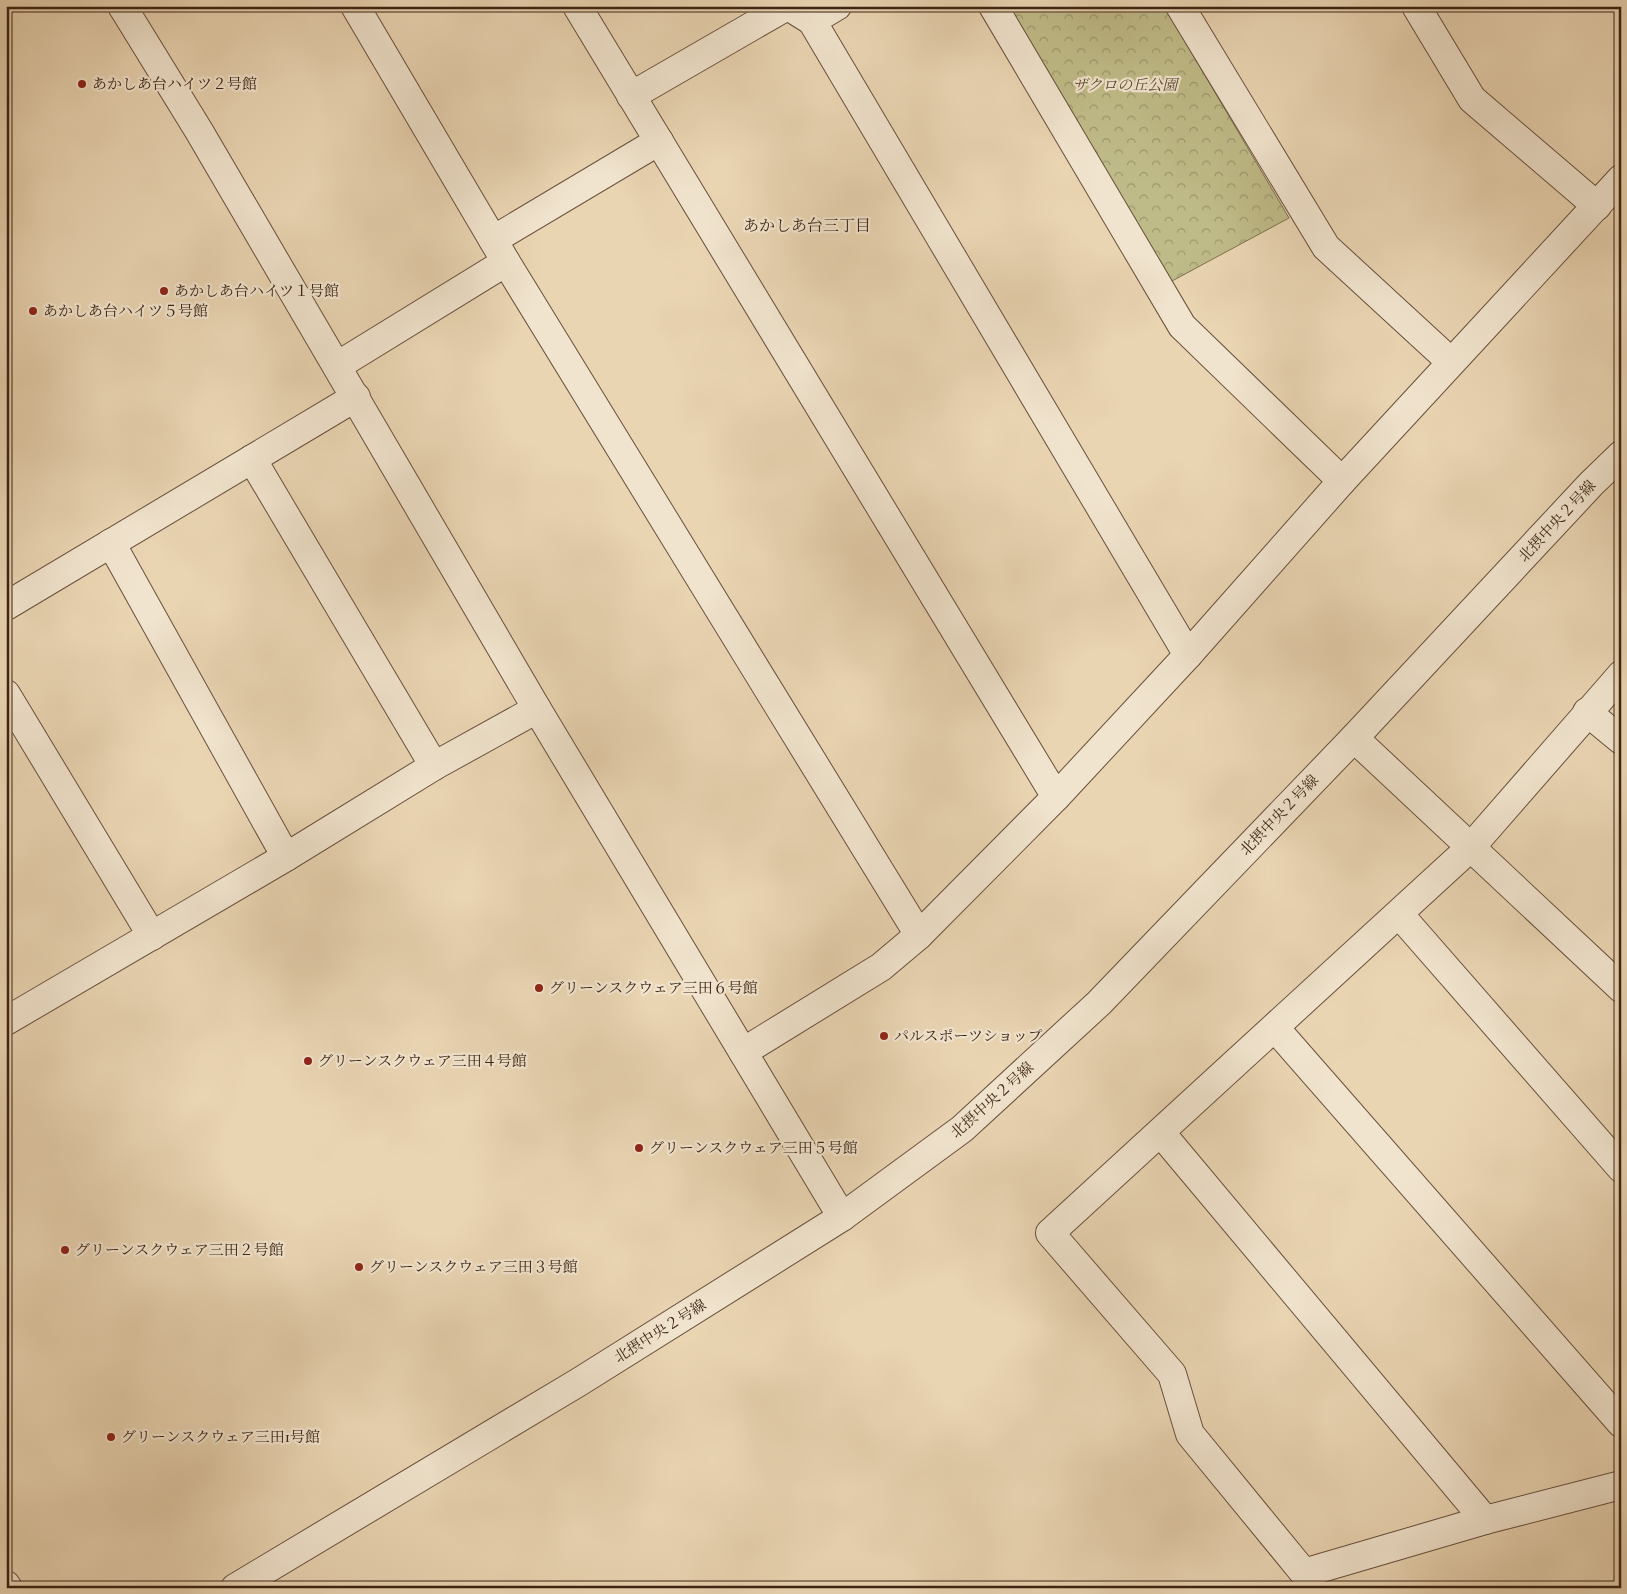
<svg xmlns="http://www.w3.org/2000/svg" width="1627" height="1594" font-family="'IM FELL French Canon','Noto Serif JP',serif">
<defs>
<pattern id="park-crowns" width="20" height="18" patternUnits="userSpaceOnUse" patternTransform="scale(1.25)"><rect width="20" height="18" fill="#bfbb88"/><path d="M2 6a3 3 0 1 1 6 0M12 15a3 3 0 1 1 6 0" fill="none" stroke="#9c986e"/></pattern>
</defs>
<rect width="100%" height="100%" fill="#ead5b3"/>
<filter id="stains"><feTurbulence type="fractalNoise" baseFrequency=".004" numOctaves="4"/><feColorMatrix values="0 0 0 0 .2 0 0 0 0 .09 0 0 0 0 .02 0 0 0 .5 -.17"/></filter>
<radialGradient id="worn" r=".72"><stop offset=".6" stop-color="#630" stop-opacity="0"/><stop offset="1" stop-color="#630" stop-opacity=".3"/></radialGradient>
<path fill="url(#park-crowns)" stroke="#7e704e" d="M 993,6 L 1164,6 L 1289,218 L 1159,288 Z"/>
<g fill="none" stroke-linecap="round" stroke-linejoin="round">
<defs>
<g id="minor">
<path d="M 122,6 L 199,131 L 537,709 L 842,1217"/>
<path d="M 355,6 L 506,262 L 919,935"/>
<path d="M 577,6 L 1056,797"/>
<path d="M 788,6 L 812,21 L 1188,655"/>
<path d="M 993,6 L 1182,326 L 1342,481"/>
<path d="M 1180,6 L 1326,247 L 1451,362"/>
<path d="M 1416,6 L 1472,99 L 1597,206"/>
<path d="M 812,21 L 837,6"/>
<path d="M 631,96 L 787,6"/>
<path d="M 493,240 L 659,141"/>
<path d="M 337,366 L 506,262"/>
<path d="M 252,459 L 434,766"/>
<path d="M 111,543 L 286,857"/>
<path d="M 6,606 L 356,397"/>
<path d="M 1621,675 L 1471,847 L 1050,1233 L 1172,1374 L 1190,1434 L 1304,1573 L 1485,1520 L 1621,1485"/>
<path d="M 6,694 L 152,936"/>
<path d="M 1587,712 L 1621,740"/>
<path d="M 1354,738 L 1621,988"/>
<path d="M 1399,914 L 1621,1168"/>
<path d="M 6,1021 L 286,857 L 434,766 L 537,709"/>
<path d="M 1275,1028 L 1621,1423"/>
<path d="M 743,1052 L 881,967 L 919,935 L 1056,797 L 1188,655 L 1342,481 L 1621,179"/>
<path d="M 1161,1133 L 1485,1520"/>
</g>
<g id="tertiary">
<path d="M 6,1585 L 8,1588"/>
<path d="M 235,1588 L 579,1382 L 842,1217 L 962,1129 L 1099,1003 L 1354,738 L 1591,484 L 1621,455"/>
</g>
</defs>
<use href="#minor" stroke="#68503c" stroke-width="30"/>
<use href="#tertiary" stroke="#68503c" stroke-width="30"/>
<use href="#minor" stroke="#f1e4ce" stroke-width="28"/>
<use href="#tertiary" stroke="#f1e4ce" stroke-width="28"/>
</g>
<g fill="#8f2418" stroke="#f1e4ce" stroke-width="2">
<circle cx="82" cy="84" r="5"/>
<circle cx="164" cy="291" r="5"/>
<circle cx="33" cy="311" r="5"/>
<circle cx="539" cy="988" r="5"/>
<circle cx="884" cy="1036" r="5"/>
<circle cx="308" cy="1061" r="5"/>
<circle cx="639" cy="1148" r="5"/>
<circle cx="65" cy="1250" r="5"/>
<circle cx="359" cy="1267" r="5"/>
<circle cx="111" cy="1437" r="5"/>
</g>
<g text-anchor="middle" stroke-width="4.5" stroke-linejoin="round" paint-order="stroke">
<g font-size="15" fill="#3c2414" stroke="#f1e4ce" text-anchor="start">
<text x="92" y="89">あかしあ台ハイツ２号館</text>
<text x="174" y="296">あかしあ台ハイツ１号館</text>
<text x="43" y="316">あかしあ台ハイツ５号館</text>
<text x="549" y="993">グリーンスクウェア三田６号館</text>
<text x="894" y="1041">パルスポーツショップ</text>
<text x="318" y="1066">グリーンスクウェア三田４号館</text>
<text x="649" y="1153">グリーンスクウェア三田５号館</text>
<text x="75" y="1255">グリーンスクウェア三田２号館</text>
<text x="369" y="1272">グリーンスクウェア三田３号館</text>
<text x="121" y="1442">グリーンスクウェア三田1号館</text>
</g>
<g font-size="15" font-style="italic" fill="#5d4a31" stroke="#f1e4ce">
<text x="1125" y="90">ザクロの丘公園</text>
</g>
<g font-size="15" fill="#3c2414" stroke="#f1e4ce">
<text transform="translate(1557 521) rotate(-47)" y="5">北摂中央２号線</text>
<text transform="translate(1279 815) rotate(-46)" y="5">北摂中央２号線</text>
<text transform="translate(992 1100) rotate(-42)" y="5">北摂中央２号線</text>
<text transform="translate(660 1331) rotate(-32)" y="5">北摂中央２号線</text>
</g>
<g font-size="16" fill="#3c2414" stroke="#f1e4ce">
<text x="807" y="231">あかしあ台三丁目</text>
</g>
</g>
<rect width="1627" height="1594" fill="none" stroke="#ead5b3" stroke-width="25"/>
<rect x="8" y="8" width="1612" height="1579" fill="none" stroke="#3c2414" stroke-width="2.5"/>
<rect x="12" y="12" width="1602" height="1569" fill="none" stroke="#3c2414"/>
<rect width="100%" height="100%" filter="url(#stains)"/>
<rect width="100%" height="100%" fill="url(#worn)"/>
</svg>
